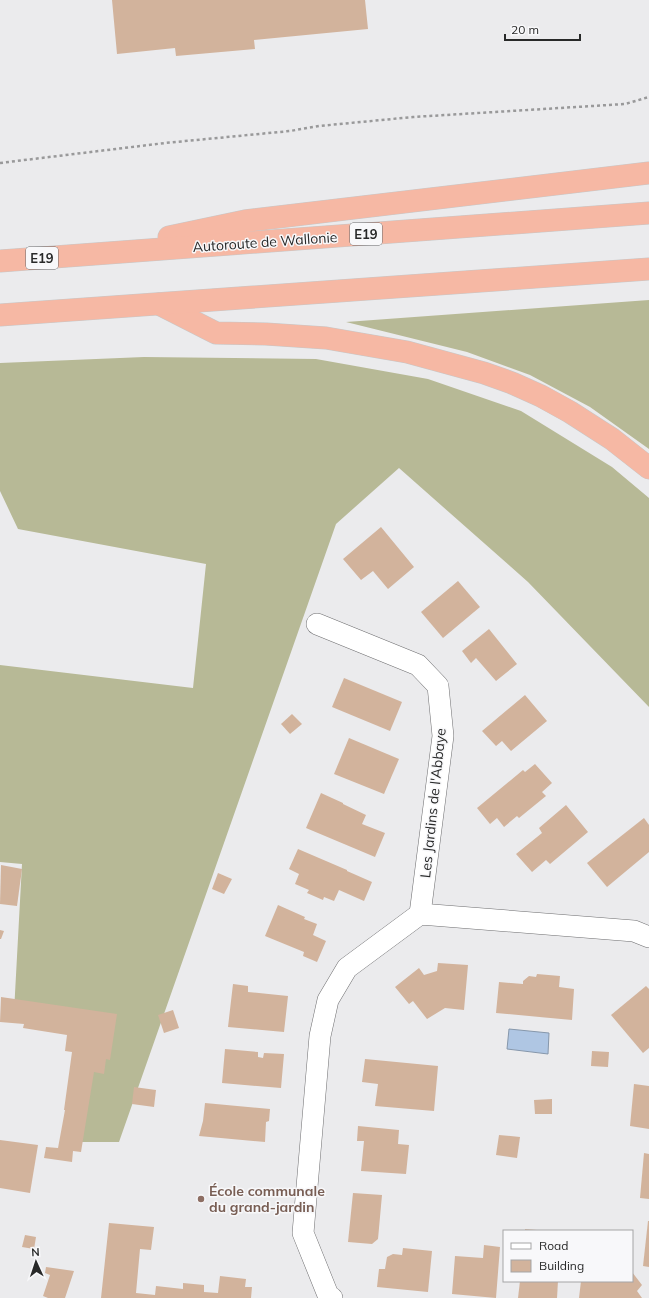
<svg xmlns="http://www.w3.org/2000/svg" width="649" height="1298" font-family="Mulish,sans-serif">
<rect width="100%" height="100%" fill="#ebebed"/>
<g fill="#b7b996">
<path d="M 649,300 L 649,449 L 590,407 L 530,375 L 467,352 L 346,322 Z"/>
<path d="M 144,357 L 316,359 L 428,379 L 521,411 L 612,467 L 649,498 L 649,707 L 528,582 L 399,468 L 336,524 L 119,1142 L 80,1142 L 92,1019 L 14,1012 L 22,864 L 0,862 L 0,665 L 193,688 L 206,564 L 18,529 L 0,491 L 0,363 Z"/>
</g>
<path fill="#afc6e3" stroke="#8697ab" d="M 509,1029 L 549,1033 L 548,1054 L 507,1049 Z"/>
<g fill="#d2b39c">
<path d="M 112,0 L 365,0 L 368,29 L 254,40 L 255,49 L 176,56 L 175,48 L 117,54 Z"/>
<path d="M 381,527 L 414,567 L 388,589 L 373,571 L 361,580 L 343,559 Z"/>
<path d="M 458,581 L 480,607 L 443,638 L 421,612 Z"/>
<path d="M 489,629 L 517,664 L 496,681 L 476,658 L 471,663 L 462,651 Z"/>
<path d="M 344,678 L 402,702 L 390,731 L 332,707 Z"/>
<path d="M 525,695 L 547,721 L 511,751 L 502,741 L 496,746 L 482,731 Z"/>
<path d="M 292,714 L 302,724 L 290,734 L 281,724 Z"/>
<path d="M 349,738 L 399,759 L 384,794 L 334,774 Z"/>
<path d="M 535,764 L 552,783 L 542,792 L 546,796 L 519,818 L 517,816 L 504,827 L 497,818 L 490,824 L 477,808 L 523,770 L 525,772 Z"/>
<path d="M 321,793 L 343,803 L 343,804 L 366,815 L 362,824 L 385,833 L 375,857 L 306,828 Z"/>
<path d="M 566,805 L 588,832 L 550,864 L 546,860 L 532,872 L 516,854 L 542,833 L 539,828 Z"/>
<path d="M 644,818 L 649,825 L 649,852 L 607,887 L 587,863 Z"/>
<path d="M 298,849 L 347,870 L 347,871 L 372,882 L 364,901 L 339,890 L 334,901 L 324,897 L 323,900 L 307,893 L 309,890 L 295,884 L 299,874 L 289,869 Z"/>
<path d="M 1,865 L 22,869 L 17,906 L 0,904 Z"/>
<path d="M 218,873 L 232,879 L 224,894 L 212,889 Z"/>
<path d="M 278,905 L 305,917 L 304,919 L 317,924 L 313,935 L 326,941 L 317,962 L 303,956 L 304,952 L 265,936 Z"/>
<path d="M 0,930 L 4,931 L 1,939 L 0,939 Z"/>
<path d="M 438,963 L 468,965 L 464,1010 L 445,1008 L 427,1019 L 413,1001 L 409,1004 L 395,987 L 419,968 L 424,975 L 437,971 Z"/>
<path d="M 537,974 L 560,976 L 559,987 L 574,989 L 572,1020 L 496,1013 L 499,982 L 523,984 L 523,981 L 529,976 L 536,977 Z"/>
<path d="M 233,984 L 248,986 L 248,992 L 288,996 L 284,1032 L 228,1027 Z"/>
<path d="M 646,986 L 649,989 L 649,1048 L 643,1053 L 611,1015 Z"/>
<path d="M 1,997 L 117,1014 L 110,1060 L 106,1059 L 104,1074 L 94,1072 L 81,1152 L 73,1151 L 72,1162 L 44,1158 L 46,1147 L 58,1148 L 65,1110 L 64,1110 L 72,1052 L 65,1051 L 67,1035 L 23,1028 L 24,1024 L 0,1022 Z"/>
<path d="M 173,1010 L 179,1028 L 164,1033 L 158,1015 Z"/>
<path d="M 225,1049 L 258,1052 L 258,1057 L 263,1058 L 264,1053 L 284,1054 L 281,1088 L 222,1083 Z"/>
<path d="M 592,1051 L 609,1052 L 608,1067 L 591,1066 Z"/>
<path d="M 365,1059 L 438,1066 L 434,1111 L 375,1106 L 378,1084 L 362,1082 Z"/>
<path d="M 634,1084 L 649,1086 L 649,1129 L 630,1126 Z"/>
<path d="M 134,1087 L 156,1090 L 154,1107 L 132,1104 Z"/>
<path d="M 552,1099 L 552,1114 L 535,1114 L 534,1100 Z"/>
<path d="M 205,1103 L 270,1109 L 269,1121 L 266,1122 L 265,1142 L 199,1136 L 203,1121 Z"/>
<path d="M 358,1126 L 399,1130 L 398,1144 L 409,1145 L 406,1174 L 361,1171 L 364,1141 L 357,1141 Z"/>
<path d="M 499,1135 L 520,1137 L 517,1158 L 496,1155 Z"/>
<path d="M 0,1140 L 38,1145 L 30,1193 L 0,1188 Z"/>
<path d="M 644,1153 L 649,1154 L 649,1199 L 640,1198 Z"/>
<path d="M 353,1193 L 382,1195 L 378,1239 L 372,1244 L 348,1242 Z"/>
<path d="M 648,1221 L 649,1221 L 649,1267 L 643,1266 Z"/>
<path d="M 109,1223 L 154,1227 L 151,1250 L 140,1249 L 136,1293 L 155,1295 L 156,1286 L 183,1289 L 183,1283 L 204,1285 L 204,1292 L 218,1293 L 220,1276 L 246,1279 L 245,1287 L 252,1287 L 251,1298 L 101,1298 Z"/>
<path d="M 525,1229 L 537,1230 L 537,1231 L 525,1231 Z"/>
<path d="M 25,1235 L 36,1237 L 34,1249 L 22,1247 Z"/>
<path d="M 484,1245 L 500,1247 L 496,1298 L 452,1294 L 455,1256 L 483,1258 Z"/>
<path d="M 403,1248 L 432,1251 L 428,1292 L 377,1287 L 379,1269 L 385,1269 L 387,1257 L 393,1254 L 402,1255 Z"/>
<path d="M 46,1267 L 74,1271 L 65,1298 L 48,1298 L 43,1296 L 50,1275 L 45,1273 Z"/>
<path d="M 632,1272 L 642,1285 L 637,1291 L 642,1298 L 579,1298 L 581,1281 L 632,1281 Z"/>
<path d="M 520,1281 L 558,1281 L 557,1298 L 518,1298 Z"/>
</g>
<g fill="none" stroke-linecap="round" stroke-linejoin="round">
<defs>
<g id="minor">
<path d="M 317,624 L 418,665 L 438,686 L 443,736 L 420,914"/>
<path d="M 332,1298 L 328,1295 L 303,1233 L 320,1036 L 328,1000 L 347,968 L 420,914 L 634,931 L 649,937"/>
</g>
<g id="motorway">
<path d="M 169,237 L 245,221 L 649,173"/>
<path d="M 0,261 L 649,213"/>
<path d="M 159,304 L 216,333 L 266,334 L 326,338 L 407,352 L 484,373 L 512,383 L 541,396 L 570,412 L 612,439 L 649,468"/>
<path d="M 0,315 L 649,269"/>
</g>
</defs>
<use href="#minor" stroke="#6e6e70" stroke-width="22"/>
<use href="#motorway" stroke="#c7c7c7" stroke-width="23"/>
<path stroke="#99999a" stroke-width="2.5" stroke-dasharray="3 3" stroke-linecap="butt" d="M 0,163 L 165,143 L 290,131 L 319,126 L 413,117 L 625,104 L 649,97"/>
<use href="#minor" stroke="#fff" stroke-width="21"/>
<use href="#motorway" stroke="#f6b8a4" stroke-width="22"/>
</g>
<circle fill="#8d6e63" stroke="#f8f8fa" stroke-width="1.5" cx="201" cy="1199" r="4"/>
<g text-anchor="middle" stroke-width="3" stroke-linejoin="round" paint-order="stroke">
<g fill="#f8f8fa" stroke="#666768" stroke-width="1">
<rect x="350" y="223" width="32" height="22" rx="3"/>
<rect x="26" y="247" width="32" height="22" rx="3"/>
</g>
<g font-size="13" font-weight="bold" fill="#282929">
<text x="366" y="239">E19</text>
<text x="42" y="263">E19</text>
</g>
<g font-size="14" fill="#282929" stroke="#f8f8fa">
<text transform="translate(265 242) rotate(-4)" y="5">Autoroute de Wallonie</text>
<text transform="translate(433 803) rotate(-84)" y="5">Les Jardins de l'Abbaye</text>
</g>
<g font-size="14" font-weight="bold" fill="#785e54" stroke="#f8f8fa" text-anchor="start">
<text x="209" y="1196">École communale<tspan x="209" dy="16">du grand-jardin</tspan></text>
</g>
</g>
<rect x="503" y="1230" width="130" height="52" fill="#f8f8fa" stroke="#a5a5a6"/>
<rect x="511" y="1243" width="20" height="6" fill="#ffffff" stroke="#a5a5a6"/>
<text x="539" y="1250" font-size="12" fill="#282929">Road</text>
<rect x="511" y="1260" width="20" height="12" fill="#d2b39c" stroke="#a5a5a6"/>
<text x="539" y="1270" font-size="12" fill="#282929">Building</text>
<g transform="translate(36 1262) rotate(357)" stroke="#f8f8fa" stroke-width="3" paint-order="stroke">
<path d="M0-3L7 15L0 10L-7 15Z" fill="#282929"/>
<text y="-6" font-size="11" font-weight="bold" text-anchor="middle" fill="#282929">N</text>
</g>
<path d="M505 34v6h75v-6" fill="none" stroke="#282929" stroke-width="2"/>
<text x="511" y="34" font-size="12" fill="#282929" stroke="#f8f8fa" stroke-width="3" paint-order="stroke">20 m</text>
</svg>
